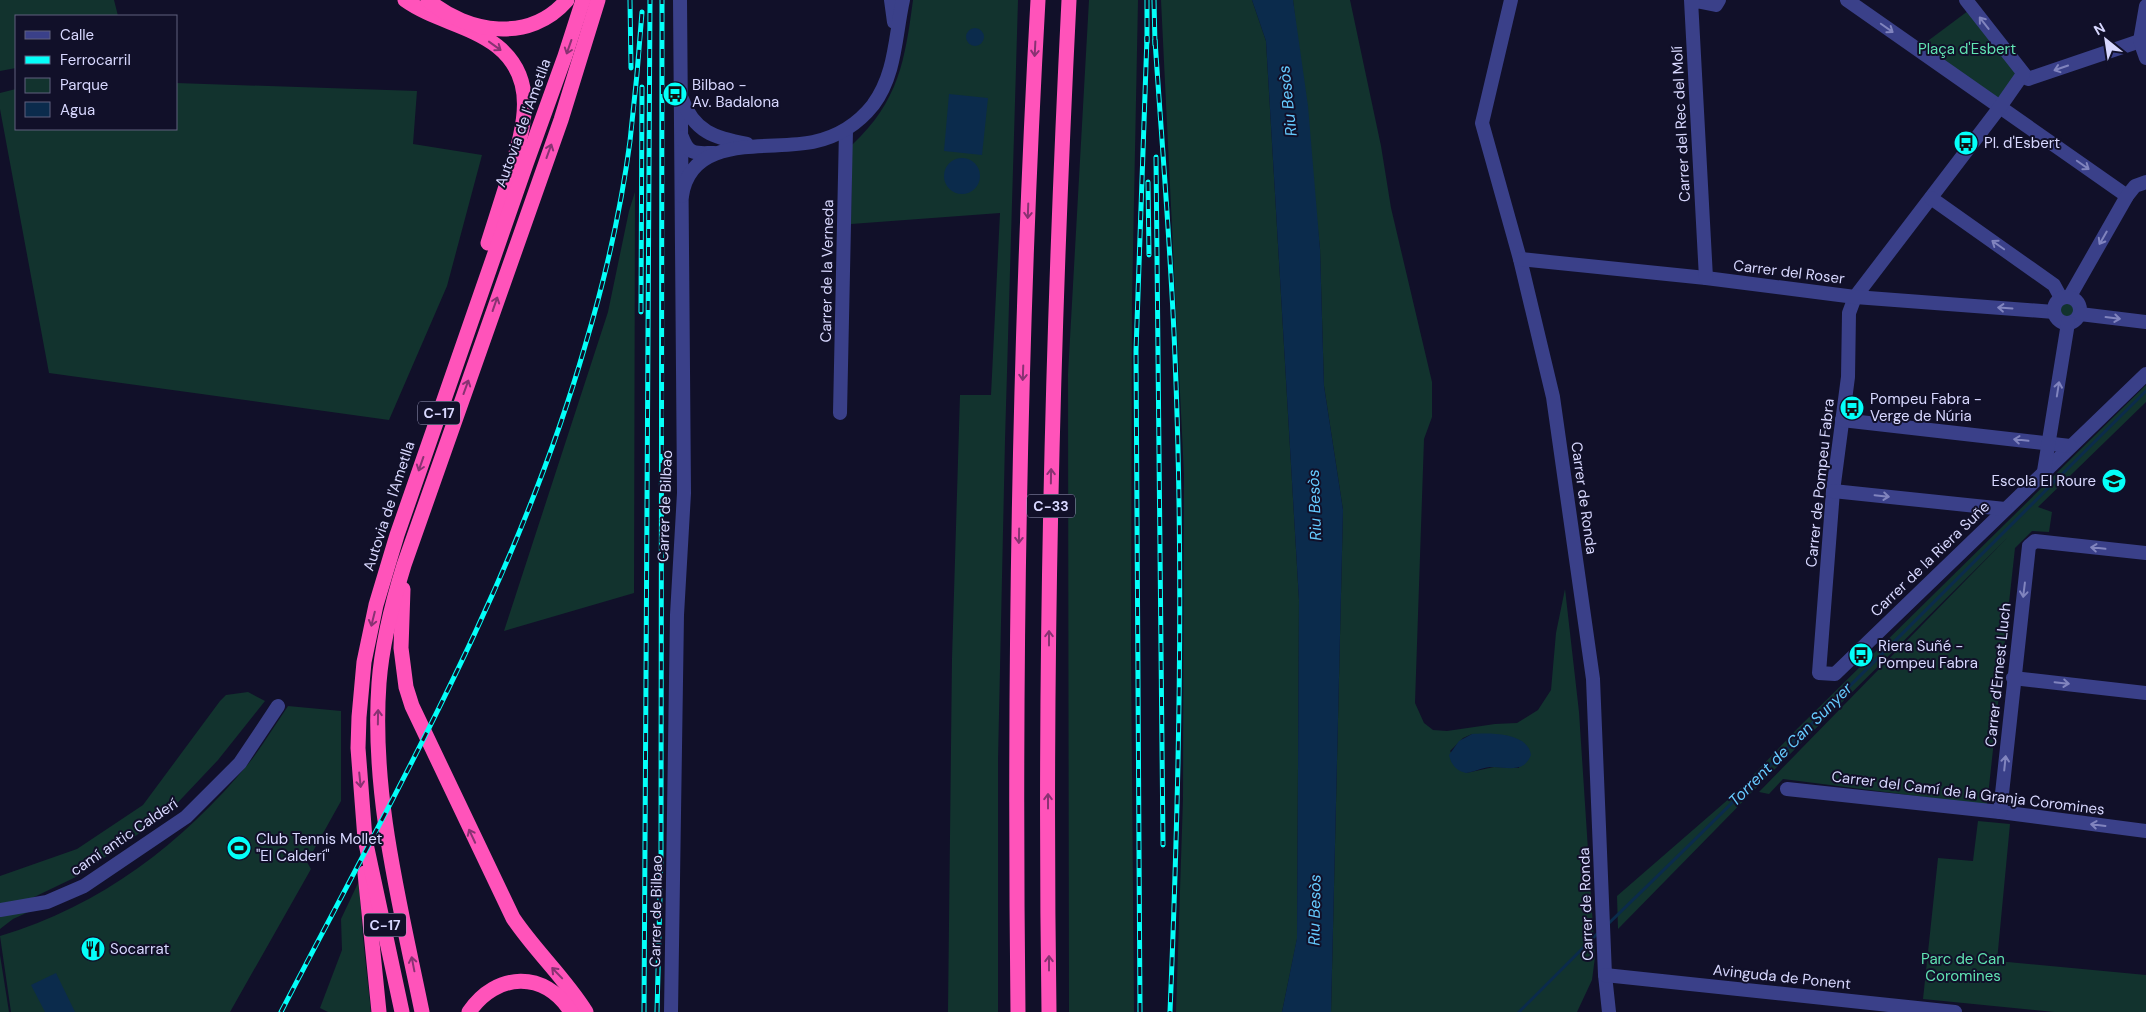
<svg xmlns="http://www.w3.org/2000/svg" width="2146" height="1012" font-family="'DM Sans',sans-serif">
<rect width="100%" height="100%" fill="#111029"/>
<g fill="#12332e" fill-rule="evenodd">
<path d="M 0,0 L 114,0 L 118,16 L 16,16 L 16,68 L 0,71 Z"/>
<path d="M 913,0 L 1018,0 L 1005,440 L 998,760 L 998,1012 L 948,1012 L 952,659 L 960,395 L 991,395 L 1000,213 L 851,224 L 852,145 C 899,101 905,60 913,0 Z"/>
<path d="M 1089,0 L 1138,0 L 1132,301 L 1131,653 L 1134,1012 L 1069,1012 L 1068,374 Z"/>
<path d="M 1161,0 L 1252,0 L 1266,41 L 1299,600 L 1297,939 L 1282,1012 L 1176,1012 L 1183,799 L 1184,475 Z"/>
<path d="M 1293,0 L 1350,0 L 1381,146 L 1391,208 L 1432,382 L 1432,417 L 1424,439 L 1415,703 L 1424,723 L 1433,730 L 1447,731 L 1495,724 L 1517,723 L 1538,710 L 1551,690 L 1556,633 L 1565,589 L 1579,712 L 1595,957 L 1592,980 L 1577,1012 L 1331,1012 L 1343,510 L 1324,386 L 1320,249 ZM 1472,734 L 1508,736 L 1521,741 L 1519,768 L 1494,767 L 1466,773 L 1450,751 L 1463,738 Z"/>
<path d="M 1972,8 L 2020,69 L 2003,103 L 1917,49 Z"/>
<path d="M 176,83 L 417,91 L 413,144 L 482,155 L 447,286 L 389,420 L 49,373 L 0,109 L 0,93 L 16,89 L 16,129 L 176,129 Z"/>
<path d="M 635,192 L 634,593 L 504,631 L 608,312 L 629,211 Z"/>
<circle cx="2067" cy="310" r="13"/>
<path d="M 2146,385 L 2146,402 L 2038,507 L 2052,512 L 2049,532 L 2032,531 L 2015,548 L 1987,805 L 1783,779 L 1769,794 L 1759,792 L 2007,538 L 1763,781 L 1618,929 L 1617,896 L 1739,790 L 1797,729 Z"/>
<path d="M 248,692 L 265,701 L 218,760 L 167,814 L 78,876 L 30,899 L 35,909 L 13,919 L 0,929 L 0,876 L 77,849 L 143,805 L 220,701 L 226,695 Z"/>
<path d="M 288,706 L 341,711 L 341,801 L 307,862 L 311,869 L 230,1012 L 11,1012 L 0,936 C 101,906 183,843 249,763 C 263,745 275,725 288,706 Z"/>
<path d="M 1978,821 L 2010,824 L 1997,961 L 2146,975 L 2146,1012 L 2054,1012 L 1923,999 L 1938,858 L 1973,861 Z"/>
<path d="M 359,881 L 363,938 L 371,1012 L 328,1012 L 320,1008 L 342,950 L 341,919 Z"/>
<path d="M 0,955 L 9,1012 L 0,1012 Z"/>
</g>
<g fill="#0b2b4c">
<path d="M 1252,0 L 1293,0 L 1308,106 L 1320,249 L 1324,386 L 1343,510 L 1331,1012 L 1282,1012 L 1297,938 L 1299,600 L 1266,41 Z"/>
<circle cx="975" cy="37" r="9"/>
<path d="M 949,94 L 988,98 L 982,155 L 944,151 Z"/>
<circle cx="962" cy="176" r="18"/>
<path d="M 1472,734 C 1489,733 1528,732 1531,755 C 1523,775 1506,766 1490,767 C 1481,768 1474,772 1466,773 C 1457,771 1451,765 1449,755 L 1459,741 Z"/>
<path d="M 56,973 L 75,1012 L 45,1012 L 31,985 Z"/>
</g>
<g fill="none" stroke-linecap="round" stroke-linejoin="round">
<g stroke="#0b2b4c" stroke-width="3">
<path d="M 1608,924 C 1790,749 1966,568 2146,391"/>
<path d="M 1519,1012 L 1598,933"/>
</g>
<g stroke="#3a4089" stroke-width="14">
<path d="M 1511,0 L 1482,123 L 1520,259 L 1553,397 L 1593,679 L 1605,975 L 1609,1012"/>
<path d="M 1847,0 L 2127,196"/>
<path d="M 1966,0 L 2028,79 L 2140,41"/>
<path d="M 2146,6 L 2140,41 L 2146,58"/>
<path d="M 2023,74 L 2000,107 L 1855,297 L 1849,313 L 1848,377 L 1833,491 L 1819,673 L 1835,674 L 2146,374"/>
<path d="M 1931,198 L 2054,285 L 2061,298"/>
<path d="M 1520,259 L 1706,278 L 1855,297 L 2054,312"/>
<path d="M 1706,278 L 1691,0 L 1716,5 L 1719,0"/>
<path d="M 2070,296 L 2127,196 L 2135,186 L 2146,182"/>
<circle cx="2067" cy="310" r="13"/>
<path d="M 2080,314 L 2146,322"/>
<path d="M 840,413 L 846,130"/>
<path d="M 1842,420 L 2070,446"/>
<path d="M 2044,471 L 2068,323"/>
<path d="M 1833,491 L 2005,509"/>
<path d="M 2013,678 L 2146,693"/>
<path d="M 1787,789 L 2000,812 L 2146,831"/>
<path d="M 2000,812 L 2029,546 L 2035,541 L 2146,553"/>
<path d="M 0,910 L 47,902 L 84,886 L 186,817 L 240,763 L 278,706"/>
<path d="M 1605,975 L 1955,1012"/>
<path d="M 671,1012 L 677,615 L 684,493 L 680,0"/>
</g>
<g stroke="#3a4089" stroke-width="14">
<path d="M 891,0 L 894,22"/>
<path d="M 682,99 C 694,132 715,138 747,144"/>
<path d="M 682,137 C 689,156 696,153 714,153"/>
<path d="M 682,196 C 691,133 769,151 813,142 C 837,137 858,124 873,105 C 896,74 895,36 903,0"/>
</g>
<g stroke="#ff53ba" stroke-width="15">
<path d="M 405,0 C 433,20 470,25 497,46 C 541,81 522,133 509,177 C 502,199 495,221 488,243"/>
<path d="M 428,0 C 468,34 530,43 567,0"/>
<path d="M 403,589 L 401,648 L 406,687 L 412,706 L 513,918 C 535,951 565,978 586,1012"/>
<path d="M 365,873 L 379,1012"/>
<path d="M 402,1012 L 365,839 L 358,748 L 359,717 L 364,662 L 376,605 L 397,535 L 526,164 L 565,56 L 583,0"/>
<path d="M 422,1012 C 400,904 371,794 379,683 C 382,642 392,604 404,565 L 561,120 L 598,0"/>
<path d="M 469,1012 C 496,972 545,970 571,1012"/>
<path d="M 1018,1012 C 1014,675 1019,337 1038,0"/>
<path d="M 1049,1012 C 1044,675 1052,337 1069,0"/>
</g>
<defs>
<g id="rail">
<path d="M 630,0 L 631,68"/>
<path d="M 1147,0 L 1147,42"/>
<path d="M 1154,0 L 1155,45"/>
<path d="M 1155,40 C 1162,145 1171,251 1175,357 C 1184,575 1179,794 1170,1012"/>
<path d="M 1156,157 L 1163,845"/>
<path d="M 1148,182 L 1149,255"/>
<path d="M 641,312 L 642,87"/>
<path d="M 281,1012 C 393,796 517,582 585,346 C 605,279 621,210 630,141 C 635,98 639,55 642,12"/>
<path d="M 644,1012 L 650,0"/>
<path d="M 657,1012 C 658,959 660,907 661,854 C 661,570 664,285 662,0"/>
<path d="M 1140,1012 L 1136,351 L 1147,37"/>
</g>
</defs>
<use href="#rail" stroke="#04fff9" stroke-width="5"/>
<use href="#rail" stroke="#111029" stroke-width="3" stroke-dasharray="9" stroke-linecap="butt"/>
</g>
<defs><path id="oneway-shaft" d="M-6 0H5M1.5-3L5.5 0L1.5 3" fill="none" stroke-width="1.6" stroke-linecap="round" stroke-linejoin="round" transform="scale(1.25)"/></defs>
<g stroke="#8184be">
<use href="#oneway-shaft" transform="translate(1984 23) rotate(-128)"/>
<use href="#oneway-shaft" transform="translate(1887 28) rotate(35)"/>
<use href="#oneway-shaft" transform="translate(2061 68) rotate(161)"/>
<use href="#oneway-shaft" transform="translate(2083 165) rotate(35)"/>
<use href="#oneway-shaft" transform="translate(2103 238) rotate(120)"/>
<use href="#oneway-shaft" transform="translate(1998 245) rotate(-145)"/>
<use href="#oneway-shaft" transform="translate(2005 308) rotate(-176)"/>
<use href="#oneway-shaft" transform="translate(2113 318) rotate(7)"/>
<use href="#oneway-shaft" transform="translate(2058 389) rotate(-81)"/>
<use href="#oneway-shaft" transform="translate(2021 440) rotate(-174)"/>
<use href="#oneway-shaft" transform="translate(1882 496) rotate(6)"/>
<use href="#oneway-shaft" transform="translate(2098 548) rotate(-174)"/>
<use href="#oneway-shaft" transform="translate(2024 590) rotate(97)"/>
<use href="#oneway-shaft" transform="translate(2062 683) rotate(6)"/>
<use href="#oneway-shaft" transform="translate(2005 763) rotate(-84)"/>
<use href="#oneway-shaft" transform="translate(2098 825) rotate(-173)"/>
</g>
<g stroke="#883272">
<use href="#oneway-shaft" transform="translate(495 46) rotate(36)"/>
<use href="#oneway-shaft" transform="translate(569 47) rotate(109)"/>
<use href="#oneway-shaft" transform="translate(1035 49) rotate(93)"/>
<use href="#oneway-shaft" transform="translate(549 151) rotate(-70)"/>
<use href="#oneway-shaft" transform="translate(1028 211) rotate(92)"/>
<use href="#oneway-shaft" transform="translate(495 304) rotate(-71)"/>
<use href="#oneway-shaft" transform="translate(1023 373) rotate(92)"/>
<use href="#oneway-shaft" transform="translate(466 387) rotate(-70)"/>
<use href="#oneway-shaft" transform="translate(421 464) rotate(109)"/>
<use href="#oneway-shaft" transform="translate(1051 476) rotate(-89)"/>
<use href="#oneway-shaft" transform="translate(1019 536) rotate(91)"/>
<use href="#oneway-shaft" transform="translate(373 619) rotate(104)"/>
<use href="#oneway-shaft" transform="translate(1049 638) rotate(-90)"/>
<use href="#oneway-shaft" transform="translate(378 717) rotate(-89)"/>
<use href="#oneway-shaft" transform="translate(360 780) rotate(84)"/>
<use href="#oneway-shaft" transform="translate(1048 801) rotate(-90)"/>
<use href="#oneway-shaft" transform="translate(472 836) rotate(-115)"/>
<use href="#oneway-shaft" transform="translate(1049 963) rotate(-90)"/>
<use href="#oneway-shaft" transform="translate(413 964) rotate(-101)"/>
<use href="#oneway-shaft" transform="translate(557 973) rotate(-134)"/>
</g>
<defs>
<symbol id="bus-disc" viewBox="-11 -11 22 22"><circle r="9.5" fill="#04fff9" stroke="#111029"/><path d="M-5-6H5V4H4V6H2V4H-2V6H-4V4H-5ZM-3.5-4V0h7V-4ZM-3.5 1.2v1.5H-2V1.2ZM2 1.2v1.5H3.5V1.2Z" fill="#111"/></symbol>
<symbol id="school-disc" viewBox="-11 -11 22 22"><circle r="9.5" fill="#04fff9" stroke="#111029"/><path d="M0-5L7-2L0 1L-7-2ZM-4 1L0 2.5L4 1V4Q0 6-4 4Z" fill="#111"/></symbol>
<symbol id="stadium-disc" viewBox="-11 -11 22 22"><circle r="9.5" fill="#04fff9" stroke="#111029"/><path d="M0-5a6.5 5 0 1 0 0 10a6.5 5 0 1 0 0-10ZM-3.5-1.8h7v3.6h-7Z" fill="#111"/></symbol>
<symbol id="restaurant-disc" viewBox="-11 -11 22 22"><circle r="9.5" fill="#04fff9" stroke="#111029"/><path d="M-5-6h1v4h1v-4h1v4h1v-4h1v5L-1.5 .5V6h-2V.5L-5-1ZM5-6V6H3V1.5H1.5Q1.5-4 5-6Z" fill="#111"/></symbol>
</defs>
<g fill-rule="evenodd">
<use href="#bus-disc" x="661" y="80" width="28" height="28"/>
<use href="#bus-disc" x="1952" y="129" width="28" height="28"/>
<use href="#bus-disc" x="1838" y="394" width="28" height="28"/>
<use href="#school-disc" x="2100" y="467" width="28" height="28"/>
<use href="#bus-disc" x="1847" y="641" width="28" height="28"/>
<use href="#stadium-disc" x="225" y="834" width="28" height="28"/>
<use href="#restaurant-disc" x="79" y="935" width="28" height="28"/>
</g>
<g text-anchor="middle" stroke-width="4" stroke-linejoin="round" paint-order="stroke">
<g fill="#111029" stroke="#9c9cbf" stroke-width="1">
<rect x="418" y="401.5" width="42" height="23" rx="4"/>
<rect x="1027" y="494.5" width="48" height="23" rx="4"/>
<rect x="364" y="913.5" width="42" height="23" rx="4"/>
</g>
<g font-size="14" font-weight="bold" fill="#d8d8ff">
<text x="439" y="418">C-17</text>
<text x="1051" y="511">C-33</text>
<text x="385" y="930">C-17</text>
</g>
<g font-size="15" fill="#60e3b2" stroke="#111029">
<text x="1967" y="54">Plaça d'Esbert</text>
<text x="1963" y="964">Parc de Can<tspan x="1963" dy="17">Coromines</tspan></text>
</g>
<g font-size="15" fill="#d8d8ff" stroke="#111029" text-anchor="start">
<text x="692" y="90">Bilbao -<tspan x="692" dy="17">Av. Badalona</tspan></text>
<text x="1984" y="148">Pl. d'Esbert</text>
<text x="1870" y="404">Pompeu Fabra -<tspan x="1870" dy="17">Verge de Núria</tspan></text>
<text x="2096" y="486" text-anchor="end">Escola El Roure</text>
<text x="1878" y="651">Riera Suñé -<tspan x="1878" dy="17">Pompeu Fabra</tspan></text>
<text x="256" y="844">Club Tennis Mollet<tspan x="256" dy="17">"El Calderí"</tspan></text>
<text x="110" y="954">Socarrat</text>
</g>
<g font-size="15" fill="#d8d8ff" stroke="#111029">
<text transform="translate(523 123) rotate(-70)" y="5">Autovia de l'Ametlla</text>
<text transform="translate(1681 124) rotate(-93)" y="5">Carrer del Rec del Molí</text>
<text transform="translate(827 271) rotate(-89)" y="5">Carrer de la Verneda</text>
<text transform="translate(1789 272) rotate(7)" y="5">Carrer del Roser</text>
<text transform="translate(1820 483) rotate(-84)" y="5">Carrer de Pompeu Fabra</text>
<text transform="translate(1584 498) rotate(82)" y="5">Carrer de Ronda</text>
<text transform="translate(389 506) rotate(-72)" y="5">Autovia de l'Ametlla</text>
<text transform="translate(665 506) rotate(-88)" y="5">Carrer de Bilbao</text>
<text transform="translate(1930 559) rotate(-44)" y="5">Carrer de la Riera Suñe</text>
<text transform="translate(1998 675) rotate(-84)" y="5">Carrer d'Ernest Lluch</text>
<text transform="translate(1968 793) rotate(7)" y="5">Carrer del Camí de la Granja Coromines</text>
<text transform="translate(124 837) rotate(-34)" y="5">camí antic Calderí</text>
<text transform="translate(1586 904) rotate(-92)" y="5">Carrer de Ronda</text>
<text transform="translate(656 911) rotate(-89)" y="5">Carrer de Bilbao</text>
<text transform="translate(1782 977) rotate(6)" y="5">Avinguda de Ponent</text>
</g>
<g font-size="16" font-style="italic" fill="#66cbff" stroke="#111029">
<text transform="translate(1287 101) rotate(-96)" y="6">Riu Besòs</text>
<text transform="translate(1314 505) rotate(-92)" y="6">Riu Besòs</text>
<text transform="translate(1790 744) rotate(-45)" y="6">Torrent de Can Sunyer</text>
<text transform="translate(1314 910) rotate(-89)" y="6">Riu Besòs</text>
</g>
</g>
<rect x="15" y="15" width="162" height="115" fill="#111029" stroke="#61607f"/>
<rect x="25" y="31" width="25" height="8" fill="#3a4089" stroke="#61607f"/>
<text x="60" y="40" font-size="15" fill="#d8d8ff">Calle</text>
<rect x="25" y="56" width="25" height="8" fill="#04fff9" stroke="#61607f"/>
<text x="60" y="65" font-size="15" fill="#d8d8ff">Ferrocarril</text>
<rect x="25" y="78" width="25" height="15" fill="#12332e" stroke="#61607f"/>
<text x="60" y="90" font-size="15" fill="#d8d8ff">Parque</text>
<rect x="25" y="102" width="25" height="15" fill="#0b2b4c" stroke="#61607f"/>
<text x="60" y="115" font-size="15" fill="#d8d8ff">Agua</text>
<g transform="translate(2106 40) rotate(330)" stroke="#111029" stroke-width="4" paint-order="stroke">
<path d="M0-4L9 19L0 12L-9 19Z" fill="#d8d8ff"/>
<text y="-8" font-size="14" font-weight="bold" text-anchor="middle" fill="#d8d8ff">N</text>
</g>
</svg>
